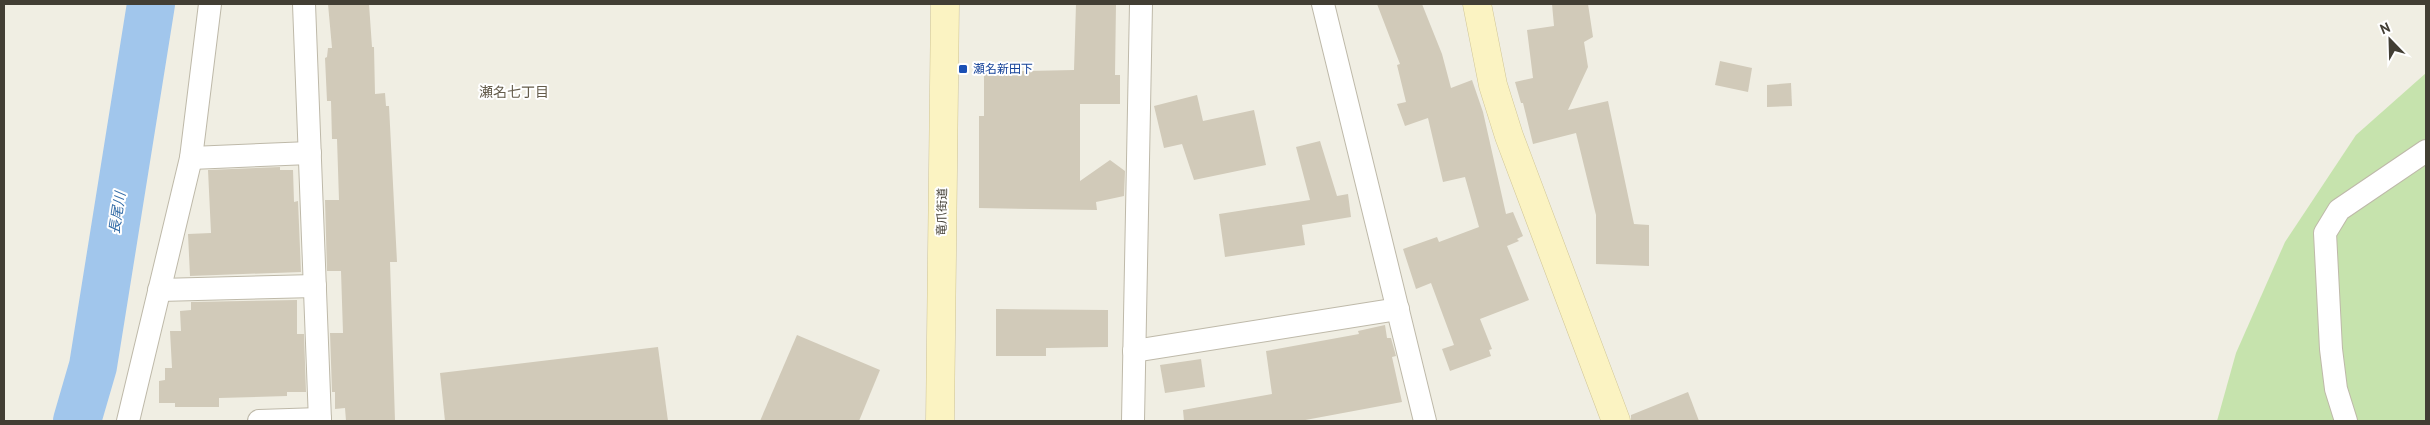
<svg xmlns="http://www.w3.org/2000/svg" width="2430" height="425" font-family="'PT Sans','Noto Sans JP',sans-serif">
<rect width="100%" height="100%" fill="#f0eee3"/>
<path fill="#c6e3ad" d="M 2426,73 L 2426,421 L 2217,421 L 2236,353 L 2285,242 L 2356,135 Z"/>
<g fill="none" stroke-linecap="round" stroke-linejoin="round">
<path stroke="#a1c6ec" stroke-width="48" d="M 77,421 L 93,366 L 151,4"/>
</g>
<g fill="#d1cab9">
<path d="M 328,4 L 369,4 L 372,47 L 374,47 L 375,94 L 385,93 L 386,106 L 389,106 L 397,262 L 390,262 L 395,421 L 346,421 L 345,408 L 335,409 L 335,392 L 332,392 L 330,333 L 343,333 L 341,271 L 327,271 L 325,200 L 339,200 L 337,139 L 332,139 L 331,101 L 327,101 L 325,58 L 327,57 L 328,48 L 332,48 Z"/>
<path d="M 1076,4 L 1116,4 L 1115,75 L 1120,75 L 1120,104 L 1080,104 L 1080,181 L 1110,160 L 1125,171 L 1124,196 L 1096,202 L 1097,210 L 979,208 L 979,116 L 984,116 L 984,72 L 1074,70 Z"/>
<path d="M 1377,4 L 1422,4 L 1442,54 L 1451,88 L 1472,80 L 1483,112 L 1506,214 L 1513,212 L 1523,236 L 1517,239 L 1519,241 L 1507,246 L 1529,300 L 1480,319 L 1492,349 L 1489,350 L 1491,356 L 1450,371 L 1442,349 L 1454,345 L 1431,283 L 1416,289 L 1403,249 L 1437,237 L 1439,242 L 1479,227 L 1465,177 L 1443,182 L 1428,118 L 1405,126 L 1397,104 L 1406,102 L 1397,65 L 1400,64 Z"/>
<path d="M 1552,4 L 1588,4 L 1593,37 L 1584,42 L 1588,67 L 1568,110 L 1608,101 L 1634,224 L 1649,225 L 1649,266 L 1596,264 L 1596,215 L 1576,133 L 1533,144 L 1523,103 L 1521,103 L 1515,82 L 1533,78 L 1527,30 L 1554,26 Z"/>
<path d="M 1720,61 L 1752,68 L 1748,92 L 1715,85 Z"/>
<path d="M 1791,83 L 1792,106 L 1767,107 L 1767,85 Z"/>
<path d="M 1197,95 L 1203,121 L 1254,110 L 1266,165 L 1194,180 L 1182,144 L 1164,148 L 1154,106 Z"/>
<path d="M 1320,141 L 1337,196 L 1348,194 L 1351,217 L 1302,225 L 1305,245 L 1225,257 L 1219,214 L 1310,200 L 1296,147 Z"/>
<path d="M 280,167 L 280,170 L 293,170 L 294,202 L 298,201 L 301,272 L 190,276 L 188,234 L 211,233 L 208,170 Z"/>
<path d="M 297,300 L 297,334 L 304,334 L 306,392 L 287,392 L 287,396 L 219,398 L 219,407 L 175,407 L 175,403 L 159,403 L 159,381 L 165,380 L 165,368 L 172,368 L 170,331 L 181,331 L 180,311 L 191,310 L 191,302 Z"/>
<path d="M 996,309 L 1108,310 L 1108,347 L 1046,348 L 1046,356 L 996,356 Z"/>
<path d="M 1385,325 L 1387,338 L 1391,338 L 1396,356 L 1392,357 L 1402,402 L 1300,421 L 1184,421 L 1183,410 L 1272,394 L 1266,351 L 1359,334 L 1358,331 Z"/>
<path d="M 797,335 L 880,370 L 859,421 L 760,421 Z"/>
<path d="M 658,347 L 668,421 L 445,421 L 440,373 Z"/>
<path d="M 1201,359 L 1205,387 L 1165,393 L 1160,365 Z"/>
<path d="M 1688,392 L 1699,421 L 1631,421 L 1631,415 Z"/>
</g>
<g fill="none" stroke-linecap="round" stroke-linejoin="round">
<defs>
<g id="street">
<path d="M 304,4 L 320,421"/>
<path d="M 1323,4 L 1425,421"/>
<path d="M 191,158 L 310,153"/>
<path d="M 159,290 L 315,286"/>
<path d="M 1134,351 L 1398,309"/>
<path d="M 128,421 L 191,158 L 210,4"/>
<path d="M 259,421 L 320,419"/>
<path d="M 1133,421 L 1141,4"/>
<path d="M 2346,421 L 2336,389 L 2331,349 L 2325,233 L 2339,210 L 2426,151"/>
</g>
<g id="secondary">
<path d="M 1477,4 L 1493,85 L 1509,136 L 1616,421"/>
<path d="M 940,421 L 945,4"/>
</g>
</defs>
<use href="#street" stroke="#beb9a9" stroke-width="24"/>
<use href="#secondary" stroke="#cfc495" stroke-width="29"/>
<use href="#street" stroke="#fff" stroke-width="22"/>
<use href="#secondary" stroke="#fbf3c2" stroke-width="28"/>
</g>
<rect fill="#1a4fb4" stroke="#fff" stroke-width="2" x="958" y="64" width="10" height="10" rx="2.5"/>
<g text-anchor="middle" stroke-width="4" stroke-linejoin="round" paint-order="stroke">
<g font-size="12" fill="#164399" stroke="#fff" text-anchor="start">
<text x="973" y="73">瀬名新田下</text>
</g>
<g font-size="12" fill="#423e34" stroke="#fff">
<text transform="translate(942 212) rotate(-89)" y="4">竜爪街道</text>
</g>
<g font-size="14" fill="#645c4b" stroke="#fff">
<text x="514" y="97">瀬名七丁目</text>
</g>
<g font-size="14" font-style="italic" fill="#336ca7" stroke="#fff">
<text transform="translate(117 213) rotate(-81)" y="5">長尾川</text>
</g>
</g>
<rect width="2430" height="425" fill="none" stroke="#423e34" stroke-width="10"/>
<g transform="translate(2390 40) rotate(337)" stroke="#ffffff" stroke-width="4" paint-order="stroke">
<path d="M0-4L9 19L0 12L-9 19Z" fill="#423e34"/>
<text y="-8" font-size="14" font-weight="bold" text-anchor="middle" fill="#423e34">N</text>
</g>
</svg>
